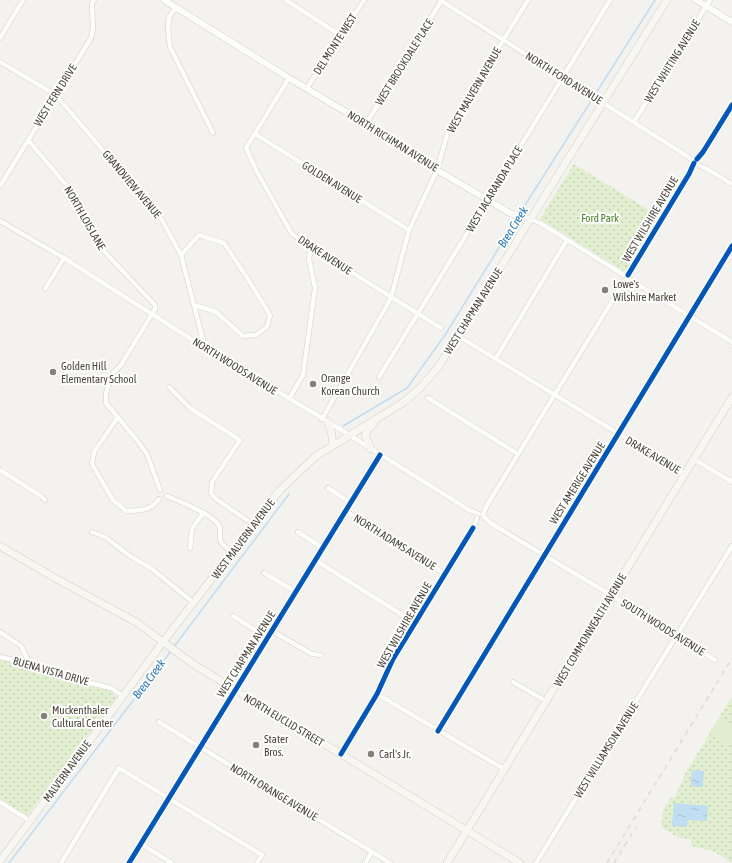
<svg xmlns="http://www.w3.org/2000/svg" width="732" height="863" font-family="'Asap Condensed',sans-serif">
<defs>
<pattern id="grass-dots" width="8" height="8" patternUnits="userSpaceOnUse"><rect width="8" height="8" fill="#e1eecf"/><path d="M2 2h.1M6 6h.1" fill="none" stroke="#c3cdb2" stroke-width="1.8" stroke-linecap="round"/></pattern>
<pattern id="water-ripples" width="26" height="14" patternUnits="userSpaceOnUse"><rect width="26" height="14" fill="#c0ddf1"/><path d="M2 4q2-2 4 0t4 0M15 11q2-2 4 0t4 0" fill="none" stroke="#a6bfcf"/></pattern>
</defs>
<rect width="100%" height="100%" fill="#f4f2ee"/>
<g fill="url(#grass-dots)">
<path d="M 574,164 L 660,217 L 626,272 L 540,219 Z"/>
<path d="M 0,660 L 18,664 L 55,678 L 112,691 L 116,697 L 27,816 L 0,799 Z"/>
<path d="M 732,696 L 732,863 L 713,851 L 691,846 L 691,839 L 679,838 L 661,827 L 663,810 L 671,797 L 674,798 L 683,780 L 684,776 Z"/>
</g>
<path fill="#e1eecf" d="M 719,717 L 732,725 L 732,743 L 728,744 L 710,733 Z"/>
<g fill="url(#water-ripples)">
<path d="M 692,770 L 704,771 L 703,787 L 691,786 Z"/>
<path d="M 674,803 L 708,806 L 707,821 L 688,820 L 687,827 L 672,826 Z"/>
</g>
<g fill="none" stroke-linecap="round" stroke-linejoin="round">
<g stroke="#c0ddf1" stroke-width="1.5">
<path d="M 520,213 L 655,0"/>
<path d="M 343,426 L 407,388 L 445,335 L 518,217"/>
<path d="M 173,648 L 289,494"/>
<path d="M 9,863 L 171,651"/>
</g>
<defs>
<g id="minor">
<path d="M 286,0 L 340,35"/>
<path d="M 440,0 L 687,156 L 694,162"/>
<path d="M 176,7 L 169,17 L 168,28 L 170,47 L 213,133"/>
<path d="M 0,38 L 23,0"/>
<path d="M 0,62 L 56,95 L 162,220 L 181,255 L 205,348"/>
<path d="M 289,78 L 246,148 L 256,170 L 292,234 L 311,247 L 441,328"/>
<path d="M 307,88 L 364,0"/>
<path d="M 634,122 L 710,0"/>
<path d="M 366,124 L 442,0"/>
<path d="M 255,134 L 409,230"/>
<path d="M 28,140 L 67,186 L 100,247 L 155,305 L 155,309 L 121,365 L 113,373 L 106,393 L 106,403 L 136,439 L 147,454 L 160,490"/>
<path d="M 697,159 L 703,152 L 732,105"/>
<path d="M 698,165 L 707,169 L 732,184"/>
<path d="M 0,186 L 91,38 L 93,29 L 92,3 L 94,0"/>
<path d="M 517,215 L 523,216 L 540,223 L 624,275"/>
<path d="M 0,221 L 64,258 L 205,348 L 327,421 L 469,510 L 479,514"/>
<path d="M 181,255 L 199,235 L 224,243 L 248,279 L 270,315 L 267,327 L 256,335 L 243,336 L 216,312 L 194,305"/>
<path d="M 628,275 L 689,174 L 694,163"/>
<path d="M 629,279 L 732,342"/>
<path d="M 45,289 L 64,258"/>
<path d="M 458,336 L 685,474"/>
<path d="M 496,358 L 567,240"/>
<path d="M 379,377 L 610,0"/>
<path d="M 169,387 L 190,408 L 240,440 L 212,482 L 211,493 L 216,499 L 254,525"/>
<path d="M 428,398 L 518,454"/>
<path d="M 289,399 L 303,375 L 315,288 L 309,259 L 311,247"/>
<path d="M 118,417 L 94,452 L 92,464 L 113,500 L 126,511 C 139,510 151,511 159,499"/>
<path d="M 322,419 L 391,298 L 409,230 L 437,170 L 449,128 L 528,0"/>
<path d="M 694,459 L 732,482"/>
<path d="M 0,470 L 41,496 L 45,500"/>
<path d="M 328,488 L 351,503"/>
<path d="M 167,496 C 180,502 210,513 218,524 C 222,529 219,533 220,539 C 221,545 228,549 233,553"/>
<path d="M 346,511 L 445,574"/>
<path d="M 483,515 L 487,505 L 625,280"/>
<path d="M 483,516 L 492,524 L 611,595 L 715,660"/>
<path d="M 92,532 L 105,537 L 130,556 L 152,569 L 194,603"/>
<path d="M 298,532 L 323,548"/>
<path d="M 190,548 L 192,529 L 203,513"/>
<path d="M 315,560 L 415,623"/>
<path d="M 264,573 L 296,592"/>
<path d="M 233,616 L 268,638"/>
<path d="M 272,631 L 312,654 L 321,655"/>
<path d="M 0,632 L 21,646 L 30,664"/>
<path d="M 0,657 L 30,664 L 54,674 L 111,688 L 123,696"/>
<path d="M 513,682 L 546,701"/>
<path d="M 377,694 L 504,769"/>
<path d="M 159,722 L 390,863"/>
<path d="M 438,731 L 732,246"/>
<path d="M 341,754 L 377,694 L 393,659 L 473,528 L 477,518"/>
<path d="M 0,802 L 30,821"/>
<path d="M 141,844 L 172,863"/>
<path d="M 61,863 L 119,768 L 262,855 L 257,863"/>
<path d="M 365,863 L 372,852"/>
<path d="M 536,863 L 732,546"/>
</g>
<g id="tertiary">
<path d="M 164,0 L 289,78 L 398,143 L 437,170 L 510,213 L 517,215"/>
<path d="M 696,0 L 732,22"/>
<path d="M 129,863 L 380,455"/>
</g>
<g id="secondary">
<path d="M 327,421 L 331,430 L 333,445"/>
<path d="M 371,449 L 365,435 L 368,429 L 374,423"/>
<path d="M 0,546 L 55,578 L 136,622 L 193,664 L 520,863"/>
<path d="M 0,861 L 163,642 L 280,490 L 316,456 L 404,402 L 420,388 L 439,366 L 667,0"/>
<path d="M 447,863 L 732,397"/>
</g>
</defs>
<use href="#minor" stroke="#d2d0cb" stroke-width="5.5"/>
<use href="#tertiary" stroke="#d2d0cb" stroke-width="7"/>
<use href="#secondary" stroke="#d3cfc5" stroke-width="8"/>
<use href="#minor" stroke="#fdfdfc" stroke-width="4.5"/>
<use href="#tertiary" stroke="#fdfdfc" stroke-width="6"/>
<use href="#secondary" stroke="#f7f6f1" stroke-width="7"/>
<g stroke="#dbdbda" stroke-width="1.5" stroke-dasharray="5 5" stroke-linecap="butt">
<path d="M 607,863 L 732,658"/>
<path d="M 614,863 L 636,827"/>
</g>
<defs>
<g id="cycleway">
<path d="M 697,159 L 703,152 L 732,105"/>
<path d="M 628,275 L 689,174 L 694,163"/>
<path d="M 438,731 L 732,246"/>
<path d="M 341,754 L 377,694 L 393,659 L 473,528"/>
<path d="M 129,863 L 380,455"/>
</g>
</defs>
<use href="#cycleway" stroke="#fff" stroke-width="8"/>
<use href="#cycleway" stroke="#0057b8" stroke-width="5"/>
</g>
<g fill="#868178" stroke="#fff" stroke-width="1.5">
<circle cx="605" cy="290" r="4"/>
<circle cx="53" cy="372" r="4"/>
<circle cx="313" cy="384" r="4"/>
<circle cx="44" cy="716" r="4"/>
<circle cx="256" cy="745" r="4"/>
<circle cx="371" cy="754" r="4"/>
</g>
<g text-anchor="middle" stroke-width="4" stroke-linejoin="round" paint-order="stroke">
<g font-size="11" fill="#4b4439" stroke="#fff">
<text transform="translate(335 44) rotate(-57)" y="4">DEL MONTE WEST</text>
<text transform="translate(672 61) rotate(-58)" y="4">WEST WHITING AVENUE</text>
<text transform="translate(404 62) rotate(-58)" y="4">WEST BROOKDALE PLACE</text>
<text transform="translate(564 78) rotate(32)" y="4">NORTH FORD AVENUE</text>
<text transform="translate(474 90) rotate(-60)" y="4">WEST MALVERN AVENUE</text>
<text transform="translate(55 95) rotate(-58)" y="4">WEST FERN DRIVE</text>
<text transform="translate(393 141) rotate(32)" y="4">NORTH RICHMAN AVENUE</text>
<text transform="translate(332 182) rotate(32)" y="4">GOLDEN AVENUE</text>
<text transform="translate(132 184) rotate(50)" y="4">GRANDVIEW AVENUE</text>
<text transform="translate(494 189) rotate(-59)" y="4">WEST JACARANDA PLACE</text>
<text transform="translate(85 218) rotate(60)" y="4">NORTH LOIS LANE</text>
<text transform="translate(650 219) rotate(-59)" y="4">WEST WILSHIRE AVENUE</text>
<text transform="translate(325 255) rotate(33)" y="4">DRAKE AVENUE</text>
<text transform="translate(473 311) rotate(-58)" y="4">WEST CHAPMAN AVENUE</text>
<text transform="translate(235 366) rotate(32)" y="4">NORTH WOODS AVENUE</text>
<text transform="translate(653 455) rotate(31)" y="4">DRAKE AVENUE</text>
<text transform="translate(577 483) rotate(-58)" y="4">WEST AMERIGE AVENUE</text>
<text transform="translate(243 539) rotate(-53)" y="4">WEST MALVERN AVENUE</text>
<text transform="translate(395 542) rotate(32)" y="4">NORTH ADAMS AVENUE</text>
<text transform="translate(404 625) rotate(-60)" y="4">WEST WILSHIRE AVENUE</text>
<text transform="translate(663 627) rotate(32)" y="4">SOUTH WOODS AVENUE</text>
<text transform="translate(590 630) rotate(-59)" y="4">WEST COMMONWEALTH AVENUE</text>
<text transform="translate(246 654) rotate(-58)" y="4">WEST CHAPMAN AVENUE</text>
<text transform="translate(51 671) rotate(16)" y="4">BUENA VISTA DRIVE</text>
<text transform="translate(284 720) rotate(31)" y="4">NORTH EUCLID STREET</text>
<text transform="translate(606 750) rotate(-58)" y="4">WEST WILLIAMSON AVENUE</text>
<text transform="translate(67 771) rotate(-54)" y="4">MALVERN AVENUE</text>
<text transform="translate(274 792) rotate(31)" y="4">NORTH ORANGE AVENUE</text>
</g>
<g font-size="11" fill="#4a7f2a" stroke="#fff">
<text x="600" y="222">Ford Park</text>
</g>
<g font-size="11" fill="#4b4439" stroke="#fff" text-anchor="start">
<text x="613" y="288">Lowe's<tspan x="613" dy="13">Wilshire Market</tspan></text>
<text x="61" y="370">Golden Hill<tspan x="61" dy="13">Elementary School</tspan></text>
<text x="321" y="382">Orange<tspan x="321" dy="13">Korean Church</tspan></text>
<text x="52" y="714">Muckenthaler<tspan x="52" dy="13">Cultural Center</tspan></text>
<text x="264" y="743">Stater<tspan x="264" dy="13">Bros.</tspan></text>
<text x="379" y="758">Carl's Jr.</text>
</g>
<g font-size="12" font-style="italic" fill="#2e7ab2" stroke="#fff">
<text transform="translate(513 227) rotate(-58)" y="4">Brea Creek</text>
<text transform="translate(149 679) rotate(-53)" y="4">Brea Creek</text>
</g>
</g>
</svg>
